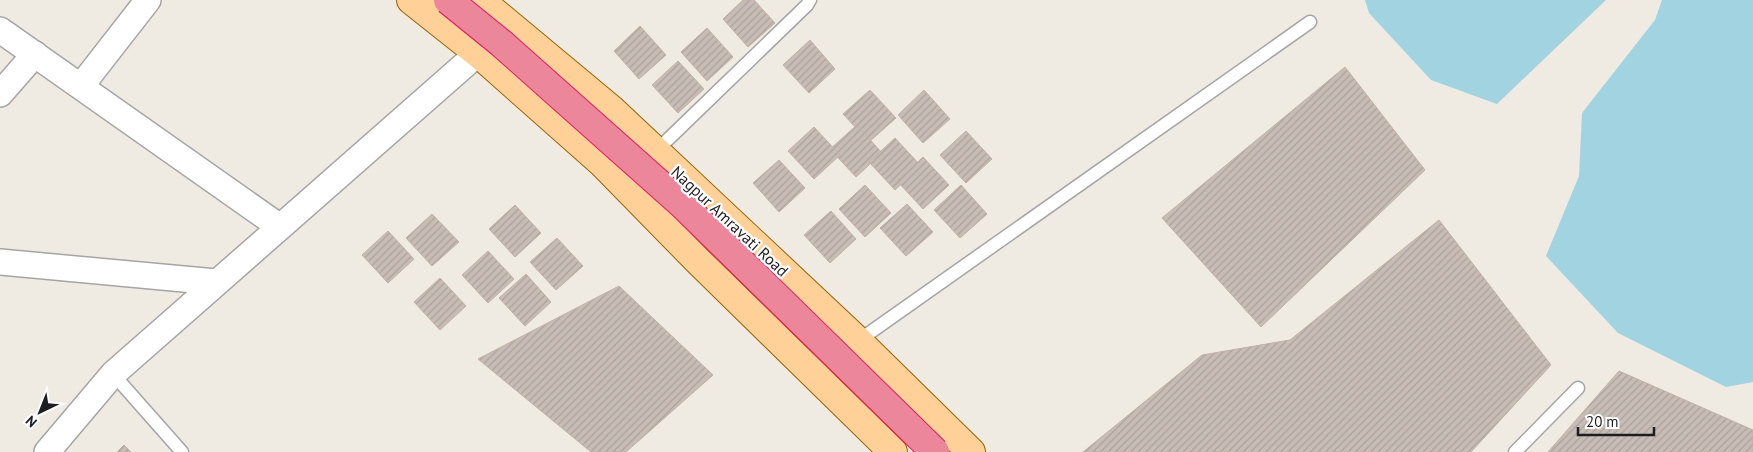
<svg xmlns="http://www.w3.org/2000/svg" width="1753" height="452" font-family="'PT Sans',sans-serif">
<defs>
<pattern id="building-hatch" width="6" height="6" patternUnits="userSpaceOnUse" patternTransform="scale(1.25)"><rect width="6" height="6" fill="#c7bdb6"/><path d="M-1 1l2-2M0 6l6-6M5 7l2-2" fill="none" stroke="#aaa29c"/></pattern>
</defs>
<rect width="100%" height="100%" fill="#efebe3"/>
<g fill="#a1d3e0">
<path d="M 1365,0 L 1606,0 L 1497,104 L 1431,80 L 1369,13 Z"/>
<path d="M 1662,0 L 1753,0 L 1753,382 L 1726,387 L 1618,333 L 1546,256 L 1579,176 L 1582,113 L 1655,20 Z"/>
</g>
<g fill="url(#building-hatch)" stroke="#c2b1a5">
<path d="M 743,0 L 754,0 L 775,23 L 748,47 L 723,19 Z"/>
<path d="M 640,26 L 666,55 L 639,79 L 614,51 Z"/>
<path d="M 707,28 L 733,57 L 707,81 L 681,52 Z"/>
<path d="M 810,40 L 835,69 L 809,93 L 783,65 Z"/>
<path d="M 678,61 L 704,89 L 678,113 L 652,85 Z"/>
<path d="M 1345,67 L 1425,170 L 1261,327 L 1162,218 Z"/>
<path d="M 870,90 L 896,118 L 869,142 L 843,114 Z"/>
<path d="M 924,90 L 950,119 L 923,143 L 898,115 Z"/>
<path d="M 857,125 L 882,153 L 856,177 L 830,149 Z"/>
<path d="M 814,127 L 840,155 L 814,179 L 788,151 Z"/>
<path d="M 966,131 L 992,159 L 966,183 L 940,155 Z"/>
<path d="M 895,138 L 921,166 L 895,190 L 869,162 Z"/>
<path d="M 923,157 L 949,185 L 923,209 L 897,181 Z"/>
<path d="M 779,160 L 805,188 L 779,212 L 753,183 Z"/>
<path d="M 865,185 L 891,213 L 865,237 L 839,209 Z"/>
<path d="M 961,185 L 987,214 L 960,238 L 934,210 Z"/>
<path d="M 907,204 L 933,232 L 906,256 L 880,228 Z"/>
<path d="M 515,205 L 541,233 L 515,257 L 489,229 Z"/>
<path d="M 831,211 L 856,239 L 830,263 L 804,235 Z"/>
<path d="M 432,214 L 459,242 L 432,266 L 406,238 Z"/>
<path d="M 1439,220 L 1551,365 L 1471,452 L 1083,452 L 1202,355 L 1290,340 Z"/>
<path d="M 388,231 L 414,259 L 388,283 L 362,255 Z"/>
<path d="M 557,238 L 583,266 L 556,290 L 530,262 Z"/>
<path d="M 488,251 L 514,279 L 488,303 L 462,275 Z"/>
<path d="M 526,274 L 551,302 L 525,326 L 499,298 Z"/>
<path d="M 440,278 L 466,306 L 440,330 L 414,302 Z"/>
<path d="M 619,286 L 713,375 L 626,452 L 591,452 L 478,359 Z"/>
<path d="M 1619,371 L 1753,430 L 1753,452 L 1548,452 Z"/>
<path d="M 124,445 L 131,452 L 117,452 Z"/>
</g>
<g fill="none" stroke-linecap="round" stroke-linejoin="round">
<defs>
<g id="lane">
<path d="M 656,151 L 807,5 L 810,0"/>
<path d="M 858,341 L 1310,22"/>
<path d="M 113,374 L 182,452"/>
<path d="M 1515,452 L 1578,388"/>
</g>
<g id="street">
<path d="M 0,30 L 280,227"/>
<path d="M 81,86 L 148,0"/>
<path d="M 0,94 L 35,54"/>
<path d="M 0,262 L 216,282"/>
<path d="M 47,452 L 113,374 L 493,40"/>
</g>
<g id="primary">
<path d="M 411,0 L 479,54 L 602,163 L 697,260 L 893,452"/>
<path d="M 480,0 L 611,109 L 858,341 L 971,452"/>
</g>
</defs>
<use href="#lane" stroke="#a5a5a5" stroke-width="15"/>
<use href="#street" stroke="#a5a5a5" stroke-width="28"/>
<use href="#primary" stroke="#986300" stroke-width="30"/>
<use href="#lane" stroke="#fff" stroke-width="12"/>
<use href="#street" stroke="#fff" stroke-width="25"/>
<use href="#primary" stroke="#ffd199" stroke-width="28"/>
<defs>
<path id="highway-bridge" d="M 448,0 L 501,43 L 683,205 L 935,452"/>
</defs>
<use href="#highway-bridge" stroke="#e41a62" stroke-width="30" stroke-linecap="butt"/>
<use href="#highway-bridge" stroke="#ec869b" stroke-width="28"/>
</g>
<g text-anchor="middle" stroke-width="4.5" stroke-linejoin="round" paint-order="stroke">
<g font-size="16" fill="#1e1e1e" stroke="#fff">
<text transform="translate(730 221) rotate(43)" y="6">Nagpur Amravati Road</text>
</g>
</g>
<g transform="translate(40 412) rotate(223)" stroke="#ffffff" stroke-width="4" paint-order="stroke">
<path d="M0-4L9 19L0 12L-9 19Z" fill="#1e1e1e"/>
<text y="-8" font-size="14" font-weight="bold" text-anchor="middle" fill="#1e1e1e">N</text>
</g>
<path d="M1578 427v8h76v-8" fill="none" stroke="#1e1e1e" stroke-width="2.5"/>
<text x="1586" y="427" font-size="15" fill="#1e1e1e" stroke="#ffffff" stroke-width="4" paint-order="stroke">20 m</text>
</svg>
